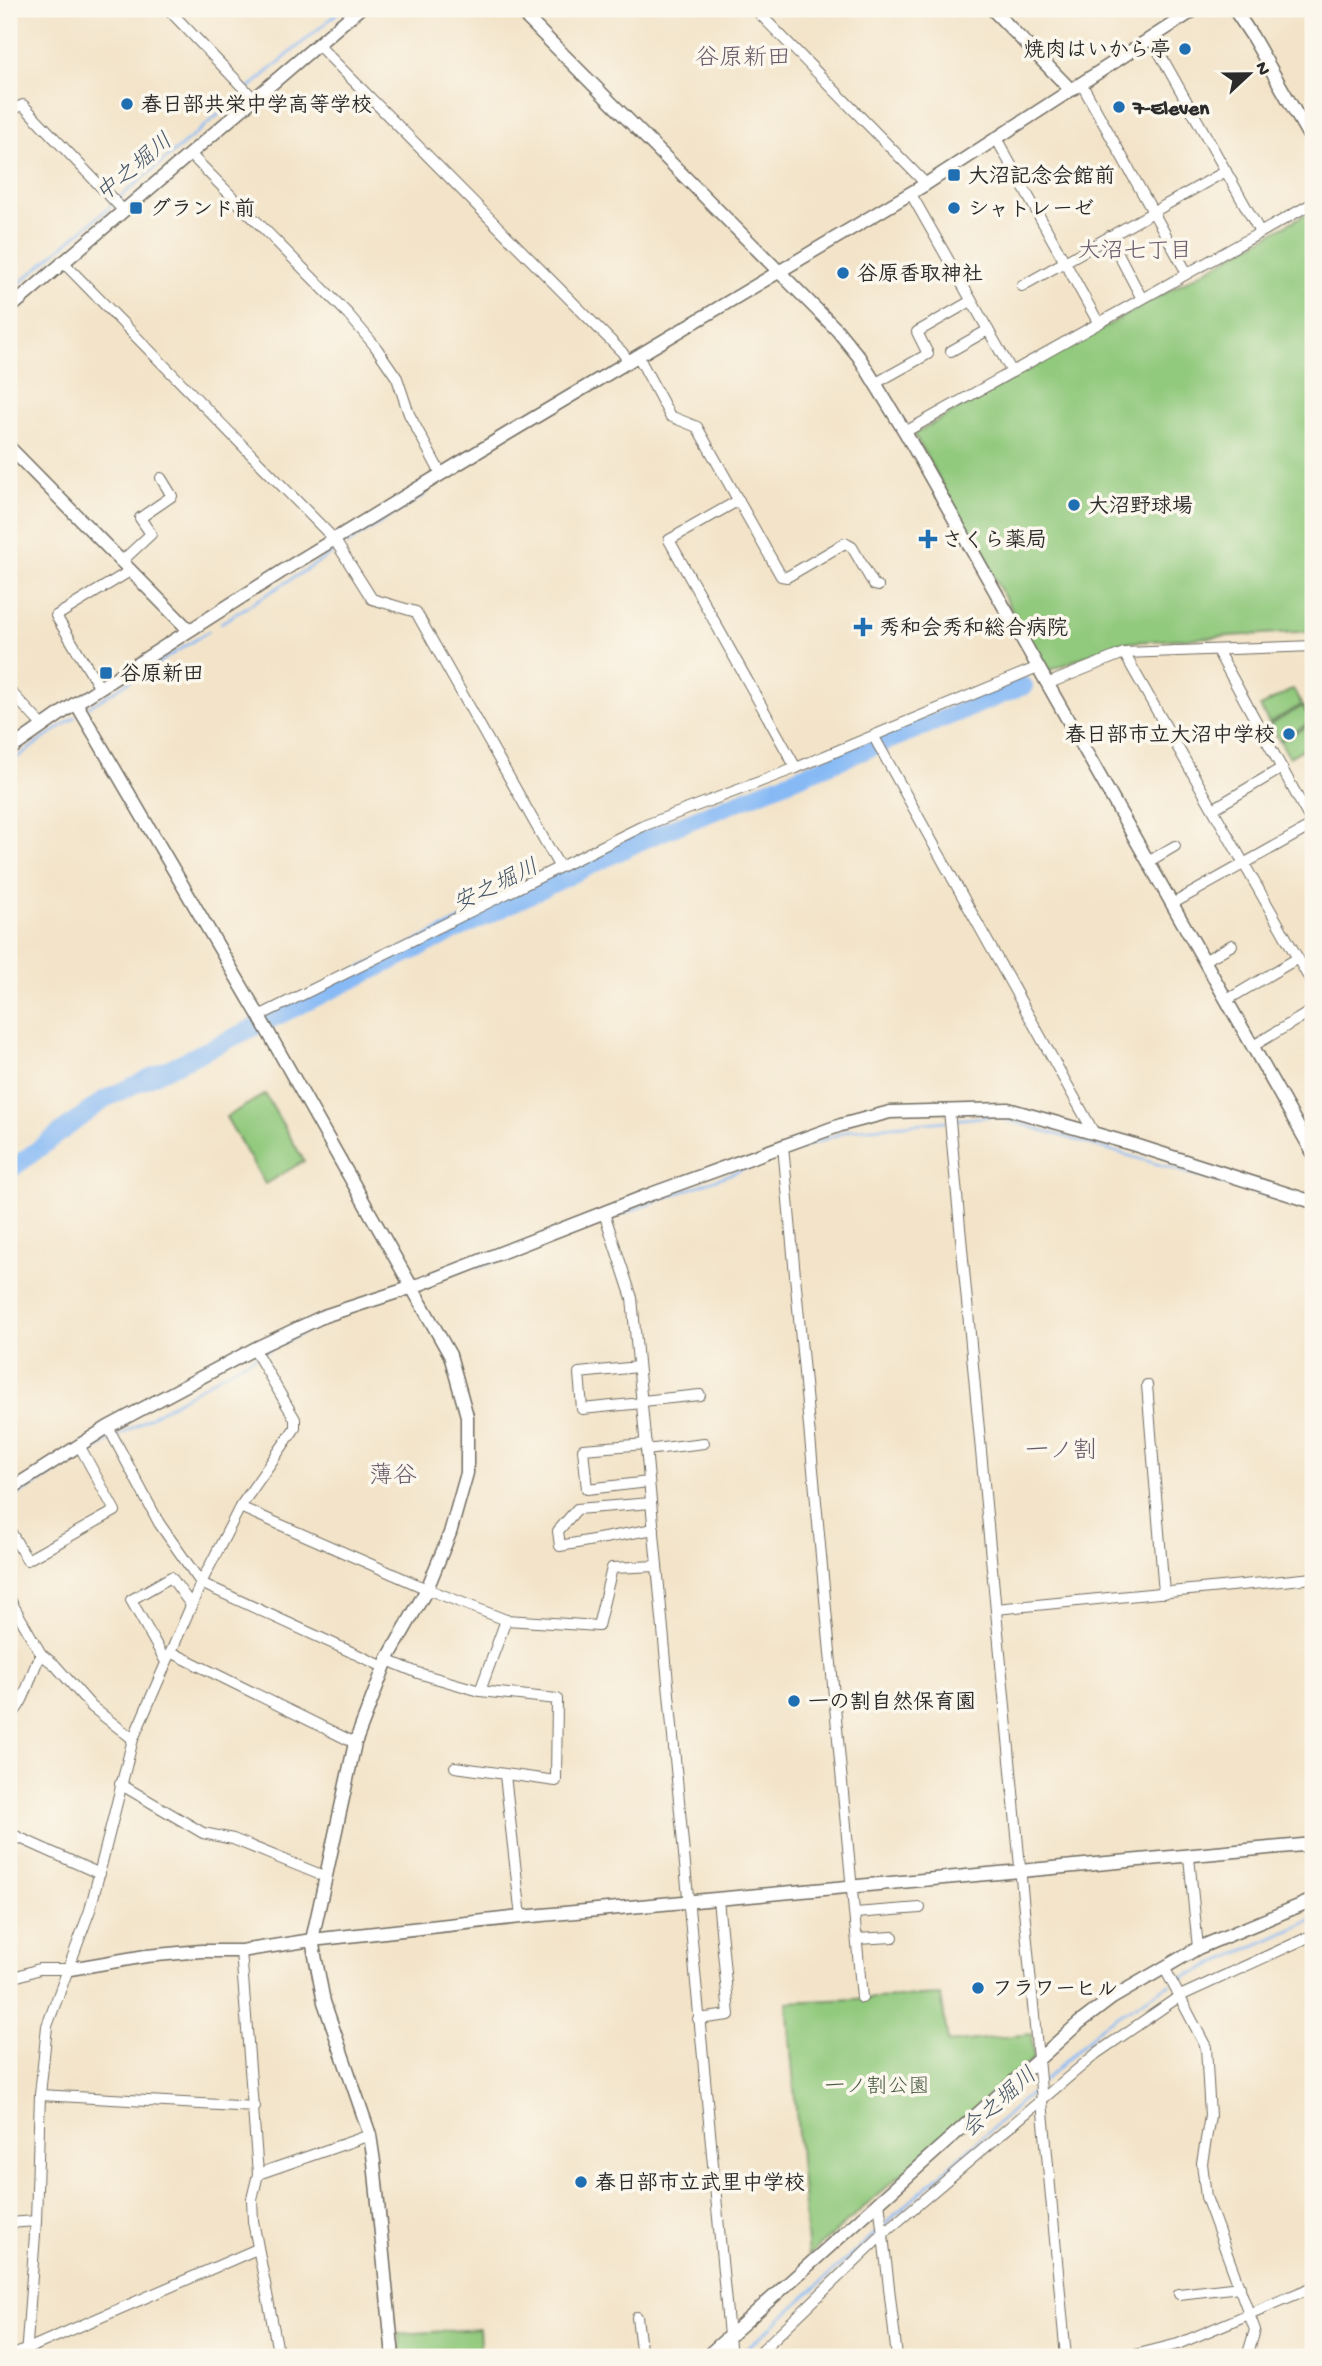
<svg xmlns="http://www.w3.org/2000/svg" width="1322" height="2366" font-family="'Gochi Hand','Klee One',sans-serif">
<rect width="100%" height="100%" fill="#fbf7ec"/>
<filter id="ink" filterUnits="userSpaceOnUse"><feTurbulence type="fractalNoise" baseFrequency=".0143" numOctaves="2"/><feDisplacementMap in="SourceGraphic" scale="14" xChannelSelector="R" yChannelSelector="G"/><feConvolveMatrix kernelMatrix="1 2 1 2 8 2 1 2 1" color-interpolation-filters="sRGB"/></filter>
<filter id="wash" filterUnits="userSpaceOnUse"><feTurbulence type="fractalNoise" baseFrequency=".00686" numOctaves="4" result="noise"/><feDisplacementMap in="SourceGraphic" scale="28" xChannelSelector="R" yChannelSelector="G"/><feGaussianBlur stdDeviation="1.57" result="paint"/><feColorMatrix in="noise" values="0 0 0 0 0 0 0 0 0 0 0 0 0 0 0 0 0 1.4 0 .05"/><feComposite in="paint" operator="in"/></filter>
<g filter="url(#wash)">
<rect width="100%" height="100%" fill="#f3e4c9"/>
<g fill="#91c97d" stroke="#5e7a54" stroke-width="2">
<path d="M 1313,210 L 1313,631 L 1118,643 L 1046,672 L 914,434 Z"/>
<path d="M 1293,689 L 1302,705 L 1269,723 L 1260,707 Z"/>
<path d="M 1303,706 L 1311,722 L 1279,740 L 1270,724 Z"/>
<path d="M 1313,723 L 1313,743 L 1289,757 L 1280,741 Z"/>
<path d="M 265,1094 L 304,1161 L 265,1184 L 226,1117 Z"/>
<path d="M 941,1995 L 948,2043 L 1031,2034 L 1034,2058 L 808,2256 L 787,2002 Z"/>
<path d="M 479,2329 L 481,2357 L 402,2357 L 398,2334 Z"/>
</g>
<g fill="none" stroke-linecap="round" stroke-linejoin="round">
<g stroke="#87baf5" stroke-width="2.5">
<path d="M 249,88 L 342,9"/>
<path d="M 118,199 L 244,93"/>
<path d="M 9,292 L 113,204"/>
<path d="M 347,544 L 425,495"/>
<path d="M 221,623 L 333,553"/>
<path d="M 89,707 L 209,631"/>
<path d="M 9,763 L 75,717"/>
<path d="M 952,1120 L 994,1116 L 1313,1210"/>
<path d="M 608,1219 L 850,1130 L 946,1121"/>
<path d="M 477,1268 L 602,1221"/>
<path d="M 117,1437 L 233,1368 L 323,1323"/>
<path d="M 87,1454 L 111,1440"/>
<path d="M 9,1500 L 81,1458"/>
<path d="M 1175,1981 L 1313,1920"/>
<path d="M 1043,2082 L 1106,2023 L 1170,1984"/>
<path d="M 884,2225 L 1038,2087"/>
<path d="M 738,2357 L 879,2230"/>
</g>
<path stroke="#87baf5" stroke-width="18" d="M 9,1171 L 105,1099 L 648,838 L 1024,686"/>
</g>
</g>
<g filter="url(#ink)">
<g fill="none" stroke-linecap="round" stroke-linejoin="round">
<defs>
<g id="minor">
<path d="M 168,9 L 254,99"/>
<path d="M 755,9 L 926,184"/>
<path d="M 1151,38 L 1260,232"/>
<path d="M 318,45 L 622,352 L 629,362"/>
<path d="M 1081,83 L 1187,273"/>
<path d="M 9,111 L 23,105 L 123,210"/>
<path d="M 996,138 L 1098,322"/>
<path d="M 190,154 L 348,314 L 375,346 L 397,378 L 409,414 L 441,474"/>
<path d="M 911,194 L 1012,372"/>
<path d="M 1109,236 L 1141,297"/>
<path d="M 62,261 L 334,539 L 372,599 L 416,612 L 559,866"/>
<path d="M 1022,286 L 1226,171"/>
<path d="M 951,351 L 988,330"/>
<path d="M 638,356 L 670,416 L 697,427 L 781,576 L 787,577 L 845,543 L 852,547 L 874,585 L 878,586"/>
<path d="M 876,383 L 928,354 L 917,332 L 971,301"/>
<path d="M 905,432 L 1313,203"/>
<path d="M 739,500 L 669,540 L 796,768"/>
<path d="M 121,562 L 151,534 L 140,518 L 172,496 L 161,478"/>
<path d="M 1217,650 L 1313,825"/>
<path d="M 1124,653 L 1313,985"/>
<path d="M 1047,684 L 1124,653 L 1313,646"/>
<path d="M 100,688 L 56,616 L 130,571"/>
<path d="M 9,690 L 42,725"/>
<path d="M 874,737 L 1094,1133"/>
<path d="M 1213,809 L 1282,768"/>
<path d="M 1148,862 L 1175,846"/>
<path d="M 1172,904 L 1313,825"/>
<path d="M 1204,961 L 1232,945"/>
<path d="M 1227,1000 L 1298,958"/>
<path d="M 259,1016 L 643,826 L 796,768 L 1038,667"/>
<path d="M 1253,1046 L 1313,1010"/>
<path d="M 949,1110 L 1066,2357"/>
<path d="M 783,1146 L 862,1998"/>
<path d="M 604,1213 L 632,1298 L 731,2357"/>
<path d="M 638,1367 L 579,1373 L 582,1409 L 642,1403"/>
<path d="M 1147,1385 L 1164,1593"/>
<path d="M 642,1401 L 700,1395"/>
<path d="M 108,1427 L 159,1523 L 201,1583 L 384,1667"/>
<path d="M 646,1444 L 583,1449 L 587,1489 L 649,1482"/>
<path d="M 646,1450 L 704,1443"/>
<path d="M 651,1503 L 577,1509 L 558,1531 L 560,1546 L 654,1529"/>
<path d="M 240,1507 L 427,1589 L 506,1620 L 598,1626 L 612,1568 L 657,1566"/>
<path d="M 9,1529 L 27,1560 L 115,1511 L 79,1445"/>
<path d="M 9,1598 L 41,1654 L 55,1665 L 92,1707 L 133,1739"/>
<path d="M 996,1609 L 1313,1578"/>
<path d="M 171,1652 L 355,1743"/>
<path d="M 387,1660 L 418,1673 L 480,1691 L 557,1699 L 556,1781 L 455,1767"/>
<path d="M 166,1662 L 131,1600 L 171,1577 L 191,1605"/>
<path d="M 480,1691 L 506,1620"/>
<path d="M 9,1717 C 27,1702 29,1675 41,1654"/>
<path d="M 505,1775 L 521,1917"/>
<path d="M 120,1784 L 203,1833 L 233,1839 L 326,1877"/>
<path d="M 9,1833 L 100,1874"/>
<path d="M 1189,1857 L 1198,1948"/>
<path d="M 855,1913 L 920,1908"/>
<path d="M 857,1939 L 893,1937"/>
<path d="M 241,1951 L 258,2174 L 252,2199 L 253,2221 L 279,2357"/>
<path d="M 1164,1967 L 1206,2047 L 1210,2116 L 1202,2163 L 1206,2197 L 1255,2330 L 1247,2357"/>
<path d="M 9,1979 L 39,1969 L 70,1969"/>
<path d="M 698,2019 L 729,2015 L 718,1899"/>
<path d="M 40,2095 L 255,2107"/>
<path d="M 258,2174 L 370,2135"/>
<path d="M 879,2201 L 897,2357"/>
<path d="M 9,2223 L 36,2221"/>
<path d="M 1179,2294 L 1240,2287"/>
<path d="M 637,2317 L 642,2357"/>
<path d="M 9,2357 L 257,2249"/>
<path d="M 26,2357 L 36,2221 L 40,2095 L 47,2026 L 90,1910 L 133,1739 L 201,1583 L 240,1507 L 295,1428 L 295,1419 L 254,1349"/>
<path d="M 755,2357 L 883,2234 L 1097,2053 L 1180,1996 L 1313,1935"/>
<path d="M 1127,2357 L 1178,2344 L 1313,2287"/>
</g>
<g id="tertiary">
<path d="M 518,9 L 837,330 L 859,357 L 905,432 L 1313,1153"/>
<path d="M 992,9 L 1071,90"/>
<path d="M 1234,9 L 1252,36 L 1313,143"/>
<path d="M 9,309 L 359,9"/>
<path d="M 9,447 L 189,630"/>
<path d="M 76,703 L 259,1016 L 450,1355 L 467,1416 L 467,1473 L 450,1533 L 427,1589 L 387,1660 L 355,1743 L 312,1940 L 324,2002 L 370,2135 L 374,2162 L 393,2357"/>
<path d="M 9,750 L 76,703 L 292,565 L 507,434 L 926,184 L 1196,9"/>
<path d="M 9,1490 L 108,1427 L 254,1349 L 324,1316 L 413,1287 L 651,1194 L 841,1125 L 890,1112 L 1008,1109 L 1135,1145 L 1313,1202"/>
<path d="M 70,1969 L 146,1956 L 201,1951 L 241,1951 L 312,1940 L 521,1917 L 1313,1844"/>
<path d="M 706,2357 L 1079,2023 L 1112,1998 L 1198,1948 L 1313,1900"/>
</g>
</defs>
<use href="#minor" stroke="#716c62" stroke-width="12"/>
<use href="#tertiary" stroke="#716c62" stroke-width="15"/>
<use href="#minor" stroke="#fff" stroke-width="10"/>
<use href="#tertiary" stroke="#fff" stroke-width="12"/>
</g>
</g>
<g fill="#1f6fb2" stroke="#fbf7ec" stroke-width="2.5">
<circle cx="1185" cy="49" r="7"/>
<circle cx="127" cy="104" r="7"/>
<circle cx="1119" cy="107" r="7"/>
<rect x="947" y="168" width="14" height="14" rx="3.5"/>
<rect x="129" y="201" width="14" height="14" rx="3.5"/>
<circle cx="954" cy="208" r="7"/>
<circle cx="843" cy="273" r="7"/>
<circle cx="1074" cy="505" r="7"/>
<path d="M924.5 528.5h7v7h7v7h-7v7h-7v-7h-7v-7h7z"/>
<path d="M859.5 616.5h7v7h7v7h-7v7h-7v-7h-7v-7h7z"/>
<rect x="99" y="666" width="14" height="14" rx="3.5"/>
<circle cx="1289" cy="734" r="7"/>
<circle cx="794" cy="1701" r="7"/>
<circle cx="978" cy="1988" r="7"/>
<circle cx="581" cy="2182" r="7"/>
</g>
<g text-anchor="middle" stroke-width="7" stroke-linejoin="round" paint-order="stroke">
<g font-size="21" font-weight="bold" fill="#2b2b2b" stroke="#fbf7ec" text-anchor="start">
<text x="1171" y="56" text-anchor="end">焼肉はいから亭</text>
<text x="141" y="111">春日部共栄中学高等学校</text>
<text x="1133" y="114">7-Eleven</text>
<text x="968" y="182">大沼記念会館前</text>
<text x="150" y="215">グランド前</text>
<text x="968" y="215">シャトレーゼ</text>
<text x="857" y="280">谷原香取神社</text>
<text x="1088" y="512">大沼野球場</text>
<text x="942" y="546">さくら薬局</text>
<text x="879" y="634">秀和会秀和総合病院</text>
<text x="120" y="680">谷原新田</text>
<text x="1275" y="741" text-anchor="end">春日部市立大沼中学校</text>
<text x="808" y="1708">一の割自然保育園</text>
<text x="992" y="1995">フラワーヒル</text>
<text x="595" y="2189">春日部市立武里中学校</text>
</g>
<g font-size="21" fill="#4a5a44" stroke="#fbf7ec">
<text x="877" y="2092">一ノ割公園</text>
</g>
<g font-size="23" font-style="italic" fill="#475668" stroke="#fbf7ec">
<text transform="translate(133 166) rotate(-40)" y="8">中之堀川</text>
<text transform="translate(495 884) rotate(-26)" y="8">安之堀川</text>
<text transform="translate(998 2101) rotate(-42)" y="8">会之堀川</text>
</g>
<g font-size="23" fill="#685a6a" stroke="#fbf7ec">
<text x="1135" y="257">大沼七丁目</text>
</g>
<g font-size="24" fill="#685a6a" stroke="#fbf7ec">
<text x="743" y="64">谷原新田</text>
<text x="1061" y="1457">一ノ割</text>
<text x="393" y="1482">薄谷</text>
</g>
</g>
<rect width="1322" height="2366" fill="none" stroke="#fbf7ec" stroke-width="35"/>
<g transform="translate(1249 74) rotate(68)" stroke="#fbf7ec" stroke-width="5" paint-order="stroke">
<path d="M0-5L12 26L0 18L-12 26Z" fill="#2b2b2b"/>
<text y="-10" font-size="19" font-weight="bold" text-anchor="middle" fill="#2b2b2b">N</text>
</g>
</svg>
